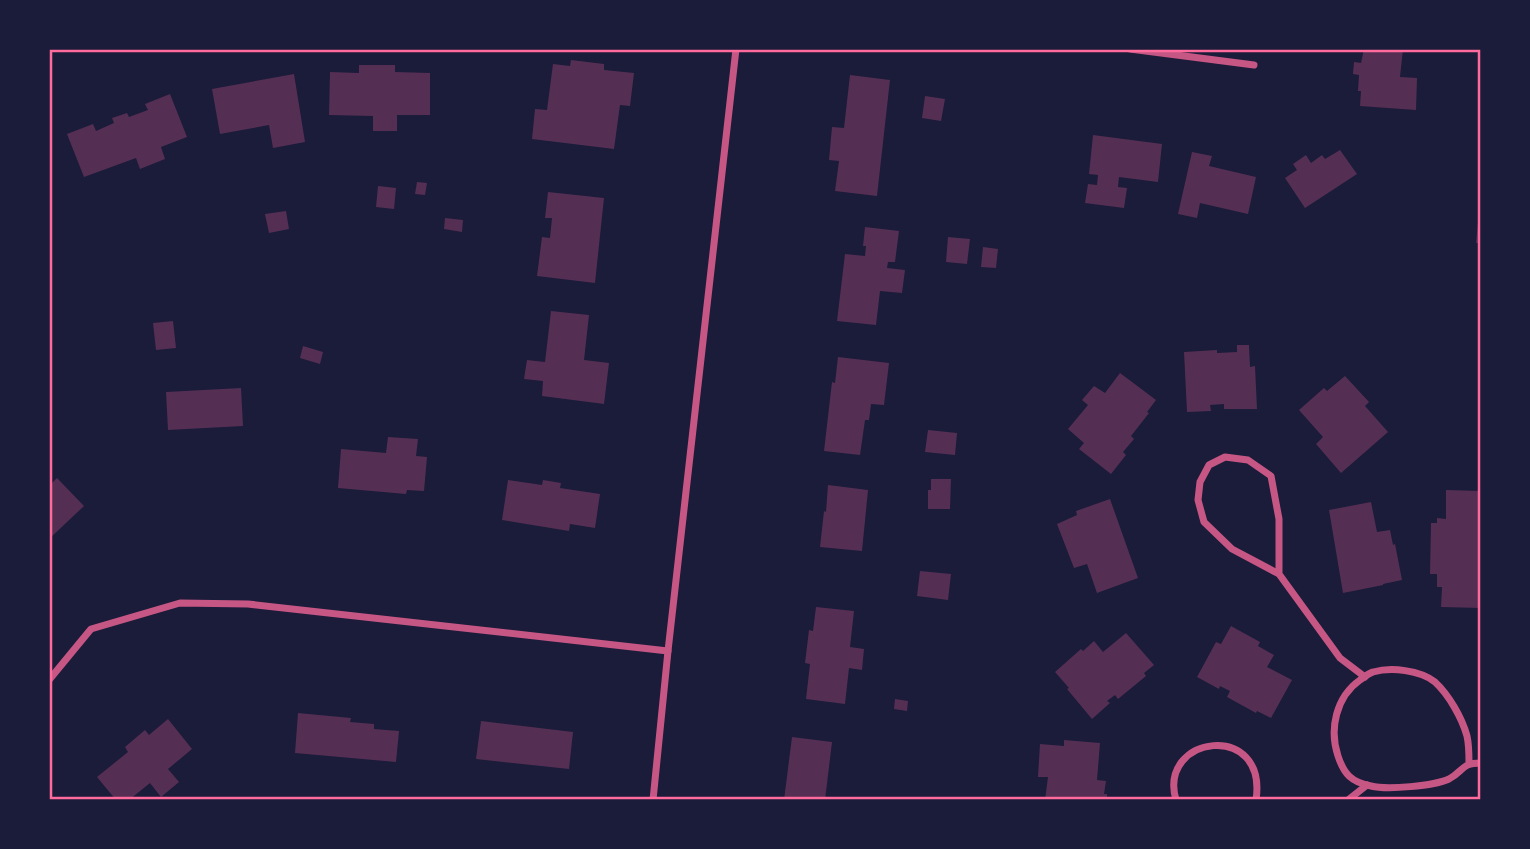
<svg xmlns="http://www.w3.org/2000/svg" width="1530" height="849" font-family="Rubik,sans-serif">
<rect width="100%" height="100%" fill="#1b1b3a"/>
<g fill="#542f53">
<path d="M 1364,49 L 1403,49 L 1400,77 L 1417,78 L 1416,110 L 1360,106 L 1361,91 L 1358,91 L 1359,75 L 1353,74 L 1354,62 L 1361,63 Z"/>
<path d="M 571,60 L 604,64 L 604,70 L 634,73 L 630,106 L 620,105 L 614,149 L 532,139 L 535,109 L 547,110 L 553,64 L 570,66 Z"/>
<path d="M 359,65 L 395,65 L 395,72 L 430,73 L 430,115 L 397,115 L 397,131 L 373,131 L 373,116 L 329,115 L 330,72 L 359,73 Z"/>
<path d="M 294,74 L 305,142 L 273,148 L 269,125 L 220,134 L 212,89 Z"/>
<path d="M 850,75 L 890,80 L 877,196 L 835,191 L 839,161 L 829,160 L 832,127 L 844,128 Z"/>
<path d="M 170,94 L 187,137 L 161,147 L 165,159 L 140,169 L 136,158 L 84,177 L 67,134 L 93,124 L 96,131 L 114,123 L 112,118 L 127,113 L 129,117 L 148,110 L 145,104 Z"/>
<path d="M 925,96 L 945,99 L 941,121 L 922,118 Z"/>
<path d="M 1093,135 L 1162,144 L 1158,182 L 1119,177 L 1118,187 L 1127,188 L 1124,208 L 1085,203 L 1088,184 L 1097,185 L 1098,175 L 1089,174 Z"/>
<path d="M 1340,150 L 1357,174 L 1305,208 L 1285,178 L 1297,170 L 1293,164 L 1306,155 L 1311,163 L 1322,155 L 1325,159 Z"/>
<path d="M 1192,152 L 1212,156 L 1209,166 L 1256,177 L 1248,214 L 1200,203 L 1197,218 L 1178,214 Z"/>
<path d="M 417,182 L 427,183 L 425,195 L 415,194 Z"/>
<path d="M 378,186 L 396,188 L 394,209 L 376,207 Z"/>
<path d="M 548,192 L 604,198 L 595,283 L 537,276 L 542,237 L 550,238 L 552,218 L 545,218 Z"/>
<path d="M 286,211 L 289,229 L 269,233 L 265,214 Z"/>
<path d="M 1479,211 L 1481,211 L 1481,243 L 1476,243 Z"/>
<path d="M 445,218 L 463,220 L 462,232 L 444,229 Z"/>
<path d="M 865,227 L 899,231 L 895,262 L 888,262 L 887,268 L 905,270 L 902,293 L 880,291 L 876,325 L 837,321 L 845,254 L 865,256 L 866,246 L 863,246 Z"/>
<path d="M 948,237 L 970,239 L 967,264 L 946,262 Z"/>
<path d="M 983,247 L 998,249 L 996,268 L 981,267 Z"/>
<path d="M 551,311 L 589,315 L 584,360 L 609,363 L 604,404 L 542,396 L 543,381 L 524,379 L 527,360 L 545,362 Z"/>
<path d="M 173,321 L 176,348 L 156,350 L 153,323 Z"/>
<path d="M 1237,345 L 1249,345 L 1250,367 L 1255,366 L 1257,409 L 1224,409 L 1224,404 L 1210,405 L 1211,411 L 1187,412 L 1184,352 L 1217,350 L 1217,353 L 1237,352 Z"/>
<path d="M 303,346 L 323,352 L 320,364 L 300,358 Z"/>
<path d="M 838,357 L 889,363 L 884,405 L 871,404 L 869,420 L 865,420 L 860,455 L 824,451 L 832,382 L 835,383 Z"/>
<path d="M 1120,373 L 1156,400 L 1147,412 L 1149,413 L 1131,436 L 1134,439 L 1123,452 L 1126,455 L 1111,474 L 1079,449 L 1084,443 L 1068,429 L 1088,405 L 1082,400 L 1094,386 L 1105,393 Z"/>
<path d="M 1345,376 L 1369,402 L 1365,406 L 1388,432 L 1341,473 L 1316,444 L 1323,437 L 1299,410 L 1324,388 L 1327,391 Z"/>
<path d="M 241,388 L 243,426 L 168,430 L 166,392 Z"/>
<path d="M 928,430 L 957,433 L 955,455 L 925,452 Z"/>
<path d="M 388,437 L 418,439 L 416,456 L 427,457 L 424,491 L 407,490 L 406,494 L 338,488 L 341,449 L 386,453 Z"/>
<path d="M 57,478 L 84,506 L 49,539 L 49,486 Z"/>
<path d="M 931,479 L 951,479 L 950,509 L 928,509 L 928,490 L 931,490 Z"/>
<path d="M 508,480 L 542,485 L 543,480 L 561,483 L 560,488 L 600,494 L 595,528 L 570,524 L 569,531 L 502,520 Z"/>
<path d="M 828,485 L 868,490 L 862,551 L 820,547 L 824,511 L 826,512 Z"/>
<path d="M 1446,490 L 1481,491 L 1481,608 L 1441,607 L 1442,587 L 1437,587 L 1437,574 L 1430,574 L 1431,523 L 1437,523 L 1437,518 L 1446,519 Z"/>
<path d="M 1110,499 L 1138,578 L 1097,593 L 1087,564 L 1074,568 L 1057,524 L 1077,515 L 1076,511 Z"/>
<path d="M 1371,502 L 1377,532 L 1390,530 L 1393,545 L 1395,544 L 1402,580 L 1383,584 L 1383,585 L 1343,593 L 1329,510 Z"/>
<path d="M 920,571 L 951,574 L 948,600 L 917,596 Z"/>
<path d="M 816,607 L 854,611 L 850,647 L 864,649 L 862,670 L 849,668 L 845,704 L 806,699 L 810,664 L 805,663 L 809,630 L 813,631 Z"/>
<path d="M 1231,626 L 1260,642 L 1258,646 L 1274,655 L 1267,667 L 1292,680 L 1271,718 L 1257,711 L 1256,713 L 1227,697 L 1230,691 L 1220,686 L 1219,689 L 1197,677 L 1216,642 L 1221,644 Z"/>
<path d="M 1126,633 L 1154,665 L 1144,673 L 1146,676 L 1118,699 L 1115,695 L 1107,701 L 1110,703 L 1092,719 L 1067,689 L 1069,688 L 1055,672 L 1081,649 L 1083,651 L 1094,641 L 1103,652 Z"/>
<path d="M 895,699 L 908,701 L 907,711 L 894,709 Z"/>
<path d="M 298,713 L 351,718 L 350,722 L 374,724 L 374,729 L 399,731 L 396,762 L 295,753 Z"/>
<path d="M 168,719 L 192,749 L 168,769 L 179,782 L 161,797 L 150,783 L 129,800 L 116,800 L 97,777 L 128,752 L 125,747 L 145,730 L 149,735 Z"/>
<path d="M 481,721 L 573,732 L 569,769 L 476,759 Z"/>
<path d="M 792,737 L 832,742 L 825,800 L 784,800 Z"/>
<path d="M 1064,740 L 1100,743 L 1097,780 L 1106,781 L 1104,794 L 1107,794 L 1107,800 L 1045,800 L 1048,777 L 1038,777 L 1040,744 L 1064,746 Z"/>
</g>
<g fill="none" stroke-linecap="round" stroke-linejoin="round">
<g stroke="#c65784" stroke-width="7">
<path d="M 1130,49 L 1254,65"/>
<path d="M 1279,574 L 1232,549 L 1204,522 L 1198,500 L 1200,482 L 1209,465 L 1225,457 L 1248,460 L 1271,476 L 1279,519 L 1279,574 L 1340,658 L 1365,677"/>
<path d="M 49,680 L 91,629 L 180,603 L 248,604 L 668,651"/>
<path d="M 1469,763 C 1469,754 1469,745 1467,736 C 1462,718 1449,695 1435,682 C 1420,670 1391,667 1373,672 C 1369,673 1364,677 1360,680 C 1336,697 1329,729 1338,756 C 1344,774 1351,782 1371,786 C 1387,790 1434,786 1449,779 C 1464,771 1461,763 1481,763"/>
<path d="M 653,800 L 668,651 L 736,49"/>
<path d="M 1176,800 C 1157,735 1268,720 1256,800"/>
<path d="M 1348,800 L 1367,785"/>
</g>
</g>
<rect width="1530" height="849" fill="none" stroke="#1b1b3a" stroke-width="102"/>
<rect x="51" y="51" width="1428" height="747" fill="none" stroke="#ff6b9d" stroke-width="2.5"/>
</svg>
